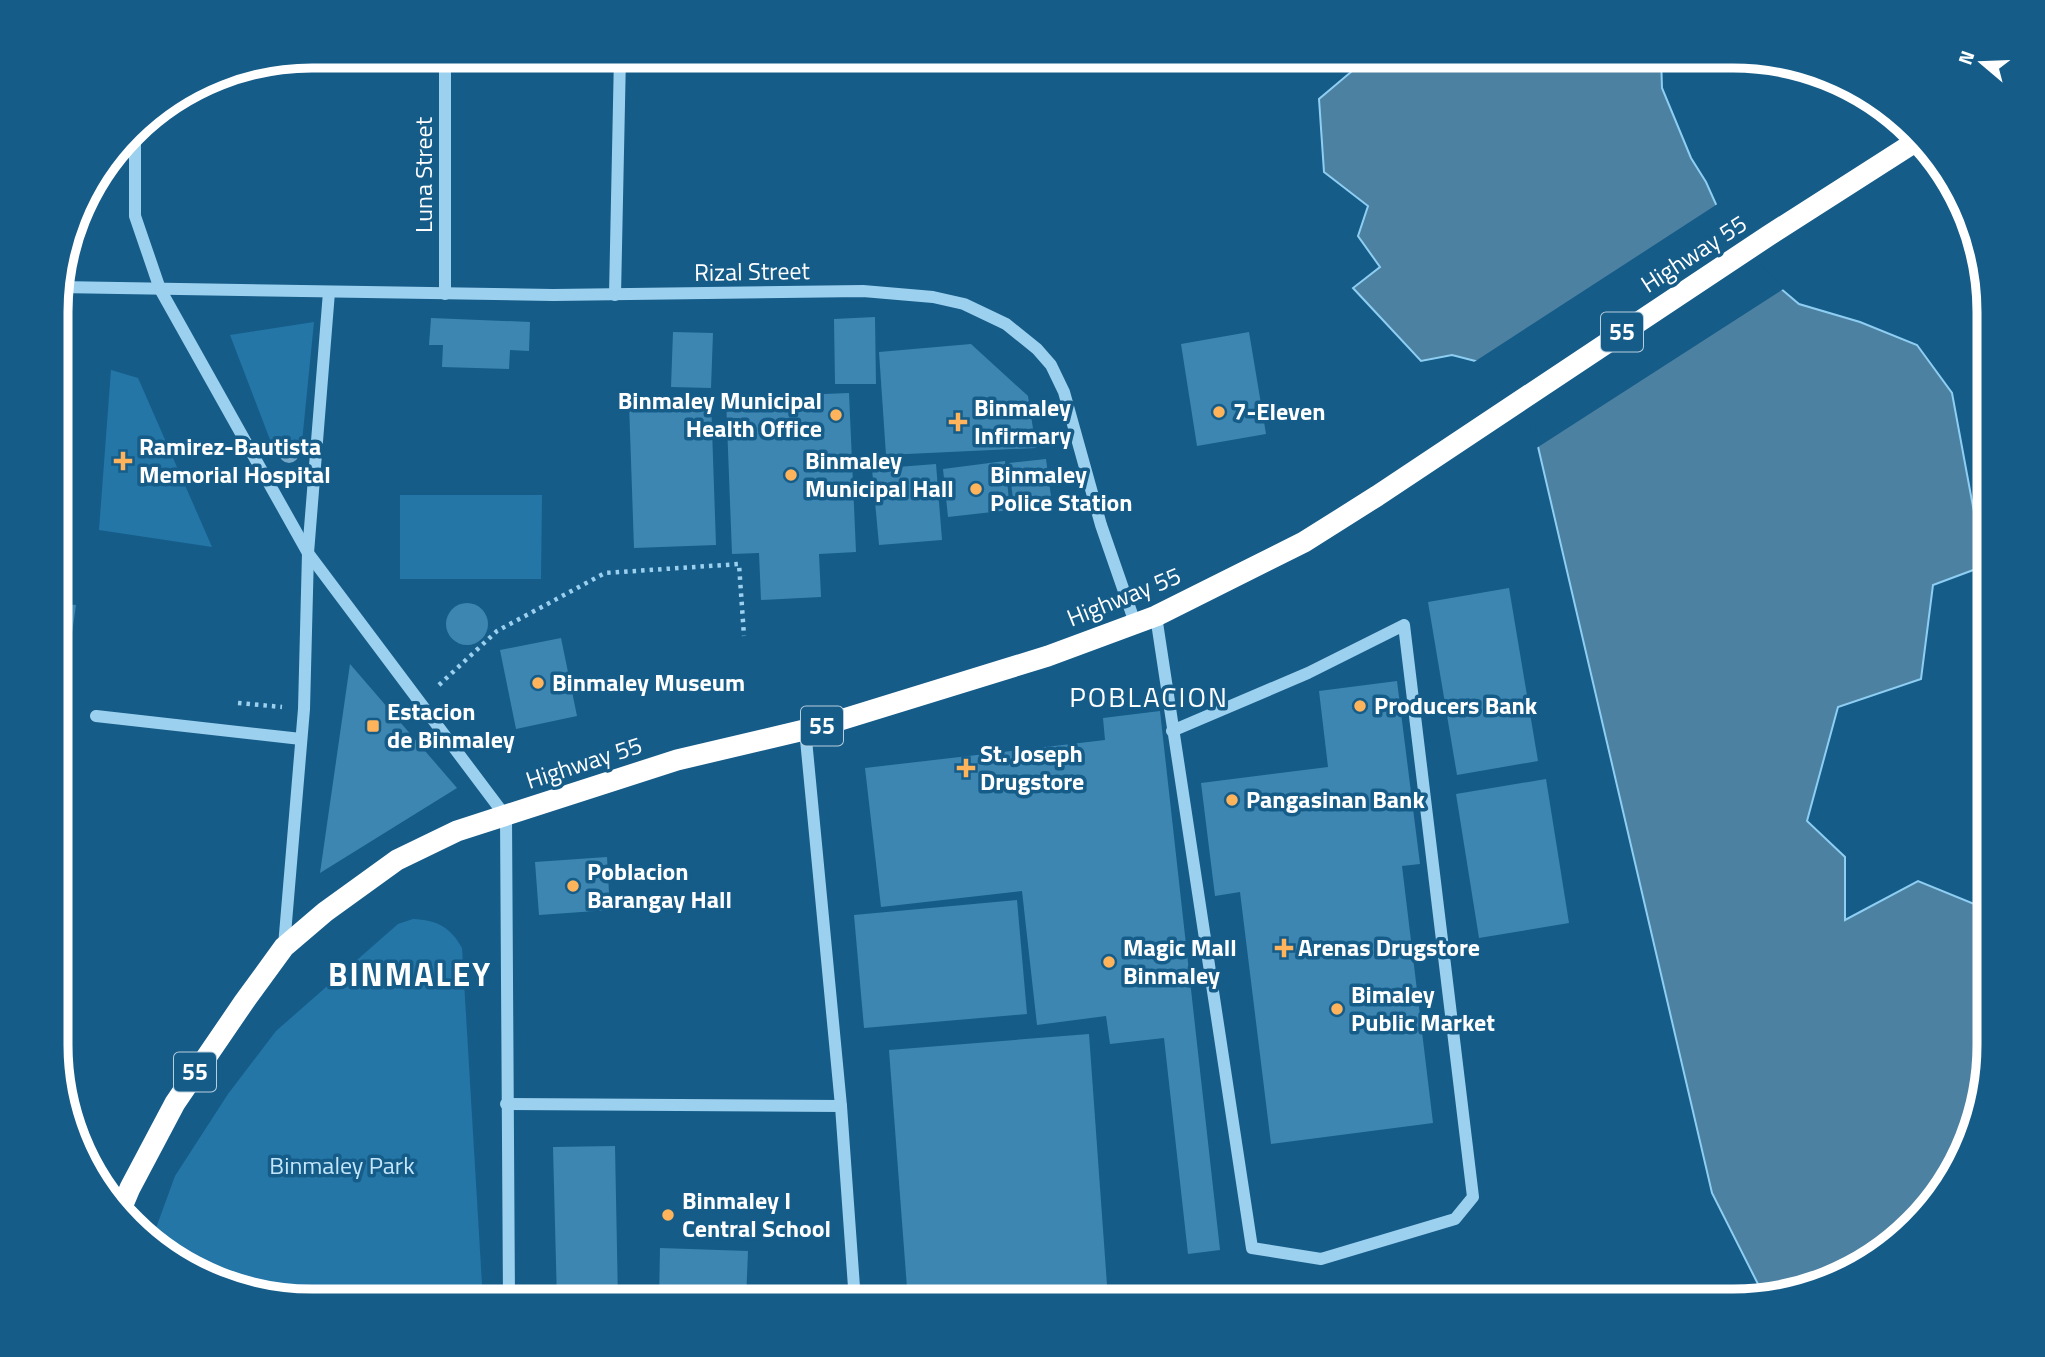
<svg xmlns="http://www.w3.org/2000/svg" width="2045" height="1357" font-family="'Titillium Web',sans-serif">
<rect width="100%" height="100%" fill="#155c89"/>
<g fill="#2476a7">
<path d="M 314,322 L 302,442 L 272,445 L 230,335 Z"/>
<path d="M 111,370 L 138,378 L 212,547 L 99,530 Z"/>
<path d="M 400,495 L 542,495 L 541,579 L 400,579 Z"/>
<path d="M 413,919 C 437,920 450,927 462,948 L 483,1301 L 312,1301 L 230,1288 L 170,1258 L 152,1239 L 175,1176 L 228,1094 L 276,1031 L 398,924 Z"/>
</g>
<path fill="#4d81a1" stroke="#8ecef2" stroke-width="2" d="M 1346,56 L 1661,56 L 1662,88 L 1691,158 L 1706,182 L 1723,220 L 1767,277 L 1799,304 L 1860,322 L 1917,345 L 1952,393 L 1984,566 L 1933,585 L 1921,679 L 1838,707 L 1807,821 L 1845,857 L 1845,920 L 1918,881 L 1984,908 L 1988,938 L 1988,1061 L 1976,1127 L 1946,1187 L 1860,1267 L 1764,1296 L 1712,1193 L 1529,408 L 1483,363 L 1452,355 L 1421,361 L 1353,288 L 1380,267 L 1358,236 L 1368,206 L 1324,172 L 1319,99 L 1351,72 Z"/>
<path fill="#155c89" d="M 1719,203 L 1726,218 L 1770,275 L 1785,288 L 1535,449 L 1526,410 L 1481,366 L 1471,364 Z"/>
<g fill="#3d86b2">
<path d="M 875,317 L 876,384 L 835,384 L 834,319 Z"/>
<path d="M 431,318 L 530,322 L 529,351 L 510,350 L 509,369 L 442,367 L 443,345 L 429,345 Z"/>
<path d="M 673,332 L 713,333 L 711,388 L 671,387 Z"/>
<path d="M 1249,332 L 1266,434 L 1197,446 L 1181,344 Z"/>
<path d="M 971,344 L 1028,396 L 1036,448 L 886,455 L 879,352 Z"/>
<path d="M 849,393 L 856,552 L 819,554 L 821,597 L 761,600 L 759,553 L 732,554 L 726,398 Z"/>
<path d="M 711,400 L 716,545 L 634,548 L 629,403 Z"/>
<path d="M 1046,459 L 1052,504 L 1014,509 L 1009,463 Z"/>
<path d="M 1005,461 L 1010,510 L 948,517 L 943,469 Z"/>
<path d="M 936,464 L 942,540 L 879,545 L 872,469 Z"/>
<path d="M 1509,588 L 1538,761 L 1457,775 L 1428,602 Z"/>
<circle cx="467" cy="624" r="21"/>
<path d="M 58,603 L 76,605 L 60,719 L 58,719 Z"/>
<path d="M 561,638 L 577,716 L 516,729 L 500,650 Z"/>
<path d="M 350,664 L 457,788 L 320,873 Z"/>
<path d="M 1397,681 L 1420,864 L 1402,866 L 1433,1123 L 1271,1144 L 1240,892 L 1215,896 L 1201,783 L 1328,767 L 1319,691 Z"/>
<path d="M 1160,711 L 1220,1250 L 1188,1254 L 1164,1038 L 1110,1044 L 1106,1016 L 1037,1025 L 1022,891 L 881,907 L 865,768 L 1105,740 L 1103,718 Z"/>
<path d="M 58,739 L 64,739 L 60,769 L 58,769 Z"/>
<path d="M 1546,779 L 1569,923 L 1479,938 L 1456,794 Z"/>
<path d="M 607,857 L 610,910 L 539,915 L 535,862 Z"/>
<path d="M 1017,900 L 1027,1014 L 864,1028 L 854,915 Z"/>
<path d="M 1089,1034 L 1108,1299 L 908,1301 L 889,1050 Z"/>
<path d="M 615,1146 L 618,1301 L 557,1301 L 553,1147 Z"/>
<path d="M 660,1248 L 748,1251 L 746,1301 L 659,1301 Z"/>
</g>
<g fill="none" stroke-linecap="round" stroke-linejoin="round">
<g stroke="#9cd0ef" stroke-width="4.5" stroke-dasharray="3.5 5" stroke-linecap="butt">
<path d="M 439,685 L 497,631 L 605,573 L 739,564 L 744,636"/>
<path d="M 238,703 L 282,707"/>
</g>
<g stroke="#9cd0ef" stroke-width="12">
<path d="M 135,131 L 135,216 L 160,289 L 308,553 L 506,817 L 509,1301"/>
<path d="M 58,287 L 553,295 L 863,291 L 933,297 L 964,304 L 1006,324 L 1037,349 L 1051,365 L 1064,392 L 1101,525 L 1135,623"/>
<path d="M 445,294 L 445,56"/>
<path d="M 615,295 L 620,56"/>
<path d="M 1156,616 L 1252,1248 L 1321,1259 L 1455,1219 L 1473,1197 L 1404,625 L 1308,673 L 1172,731"/>
<path d="M 96,716 L 301,739"/>
<path d="M 805,729 L 841,1106 L 855,1301"/>
<path d="M 284,946 L 304,709 L 308,553 L 329,292"/>
<path d="M 506,1104 L 841,1106"/>
</g>
<path stroke="#fff" stroke-width="21" d="M 122,1207 L 130,1188 L 175,1103 L 244,1002 L 284,947 L 325,912 L 397,860 L 457,831 L 677,760 L 821,726 L 1048,656 L 1156,616 L 1304,542 L 1377,496 L 1768,236 L 1915,142"/>
</g>
<circle fill="#75a8c8" cx="289" cy="453" r="10"/>
<g fill="#ffb35a" stroke="#155c89" stroke-width="2.5">
<circle cx="1219" cy="412" r="7"/>
<circle cx="836" cy="415" r="7"/>
<path d="M954.5 411.5h7v7h7v7h-7v7h-7v-7h-7v-7h7z"/>
<path d="M119.5 450.5h7v7h7v7h-7v7h-7v-7h-7v-7h7z"/>
<circle cx="791" cy="475" r="7"/>
<circle cx="976" cy="489" r="7"/>
<circle cx="538" cy="683" r="7"/>
<circle cx="1360" cy="706" r="7"/>
<rect x="366" y="719" width="14" height="14" rx="3.5"/>
<path d="M962.5 757.5h7v7h7v7h-7v7h-7v-7h-7v-7h7z"/>
<circle cx="1232" cy="800" r="7"/>
<circle cx="573" cy="886" r="7"/>
<path d="M1280.5 937.5h7v7h7v7h-7v7h-7v-7h-7v-7h7z"/>
<circle cx="1109" cy="962" r="7"/>
<circle cx="1337" cy="1009" r="7"/>
<circle cx="668" cy="1215" r="7"/>
</g>
<g text-anchor="middle" stroke-width="7" stroke-linejoin="round" paint-order="stroke">
<g fill="#155c89" stroke="#b9cedc" stroke-width="2">
<rect x="1601" y="312.5" width="42" height="39" rx="5"/>
<rect x="801" y="706.5" width="42" height="39" rx="5"/>
<rect x="174" y="1052.5" width="42" height="39" rx="5"/>
</g>
<g font-size="23" font-weight="bold" fill="#fff">
<text x="1622" y="340">55</text>
<text x="822" y="734">55</text>
<text x="195" y="1080">55</text>
</g>
<g font-size="24" fill="#fff" stroke="#155c89">
<text transform="translate(424 175) rotate(-90)" y="8">Luna Street</text>
<text transform="translate(1694 254) rotate(-33)" y="8">Highway 55</text>
<text transform="translate(752 272) rotate(-1)" y="8">Rizal Street</text>
<text transform="translate(1124 597) rotate(-22)" y="8">Highway 55</text>
<text transform="translate(584 763) rotate(-18)" y="8">Highway 55</text>
</g>
<g font-size="24" font-weight="bold" fill="#fff" stroke="#155c89" text-anchor="start">
<text x="822" y="409" text-anchor="end">Binmaley Municipal<tspan x="822" dy="28">Health Office</tspan></text>
<text x="974" y="416">Binmaley<tspan x="974" dy="28">Infirmary</tspan></text>
<text x="1233" y="420">7-Eleven</text>
<text x="139" y="455">Ramirez-Bautista<tspan x="139" dy="28">Memorial Hospital</tspan></text>
<text x="805" y="469">Binmaley<tspan x="805" dy="28">Municipal Hall</tspan></text>
<text x="990" y="483">Binmaley<tspan x="990" dy="28">Police Station</tspan></text>
<text x="552" y="691">Binmaley Museum</text>
<text x="1374" y="714">Producers Bank</text>
<text x="387" y="720">Estacion<tspan x="387" dy="28">de Binmaley</tspan></text>
<text x="980" y="762">St. Joseph<tspan x="980" dy="28">Drugstore</tspan></text>
<text x="1246" y="808">Pangasinan Bank</text>
<text x="587" y="880">Poblacion<tspan x="587" dy="28">Barangay Hall</tspan></text>
<text x="1123" y="956">Magic Mall<tspan x="1123" dy="28">Binmaley</tspan></text>
<text x="1298" y="956">Arenas Drugstore</text>
<text x="1351" y="1003">Bimaley<tspan x="1351" dy="28">Public Market</tspan></text>
<text x="682" y="1209">Binmaley I<tspan x="682" dy="28">Central School</tspan></text>
</g>
<g font-size="24" fill="#c3e6fb" stroke="#155c89">
<text x="342" y="1174">Binmaley Park</text>
</g>
<g font-size="28" letter-spacing="2" fill="#fff" stroke="#155c89">
<text x="1149" y="707">POBLACION</text>
</g>
<g font-size="32" font-weight="bold" letter-spacing="2" fill="#fff" stroke="#155c89">
<text x="410" y="986">BINMALEY</text>
</g>
</g>
<path d="M0 0H2045V1357H0ZM312 68H1733A244 244 0 0 1 1977 312V1045A244 244 0 0 1 1733 1289H312A244 244 0 0 1 68 1045V312A244 244 0 0 1 312 68Z" fill="#155c89" fill-rule="evenodd"/>
<path fill="none" stroke="#fff" stroke-width="9" d="M312 68H1733A244 244 0 0 1 1977 312V1045A244 244 0 0 1 1733 1289H312A244 244 0 0 1 68 1045V312A244 244 0 0 1 312 68Z"/>
<g transform="translate(1982 63) rotate(289)" stroke="#155c89" stroke-width="5" paint-order="stroke">
<path d="M0-5L12 26L0 18L-12 26Z" fill="#ffffff"/>
<text y="-10" font-size="19" font-weight="bold" text-anchor="middle" fill="#ffffff">N</text>
</g>
</svg>
